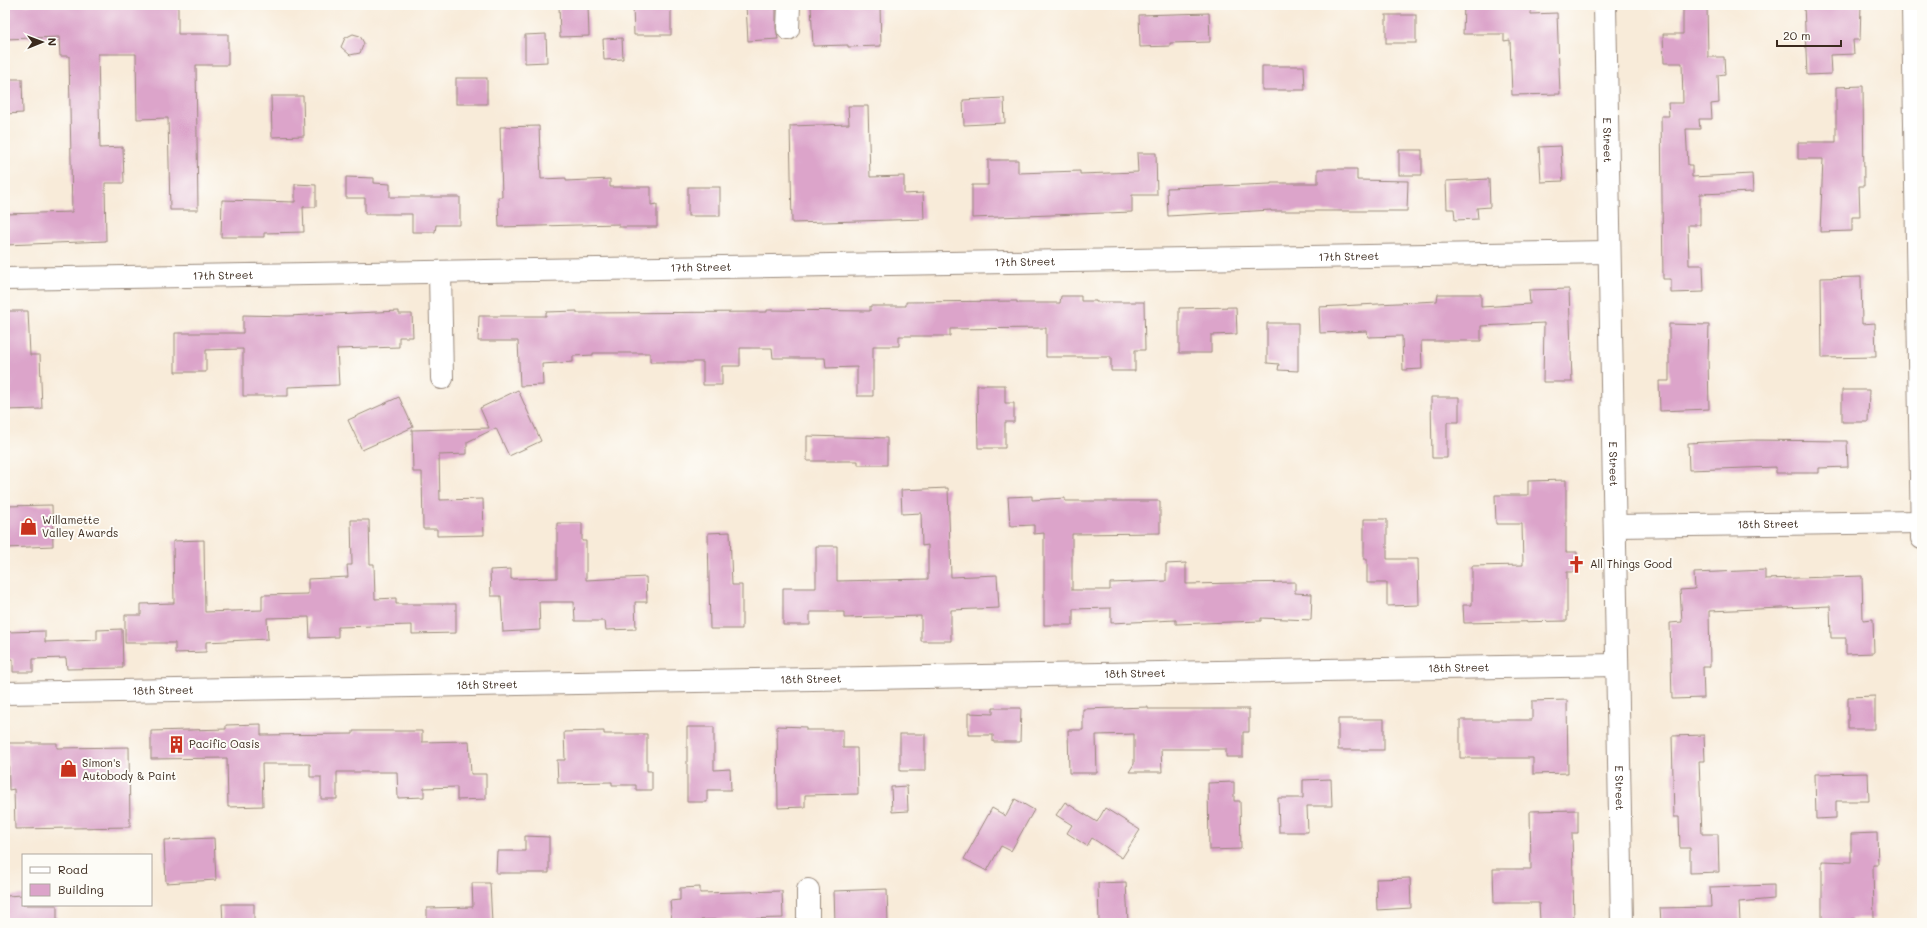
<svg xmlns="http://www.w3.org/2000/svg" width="1927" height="928" font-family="Mali,sans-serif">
<rect width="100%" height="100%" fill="#fdfcf7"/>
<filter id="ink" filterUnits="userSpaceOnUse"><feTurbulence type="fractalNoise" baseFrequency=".025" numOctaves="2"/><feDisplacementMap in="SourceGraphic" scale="8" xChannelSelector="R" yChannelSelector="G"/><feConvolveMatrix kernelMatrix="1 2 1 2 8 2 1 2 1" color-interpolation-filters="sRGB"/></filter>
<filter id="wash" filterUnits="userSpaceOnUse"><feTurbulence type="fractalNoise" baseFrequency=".012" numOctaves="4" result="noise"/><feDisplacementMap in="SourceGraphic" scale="16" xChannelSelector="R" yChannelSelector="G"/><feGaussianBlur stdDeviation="0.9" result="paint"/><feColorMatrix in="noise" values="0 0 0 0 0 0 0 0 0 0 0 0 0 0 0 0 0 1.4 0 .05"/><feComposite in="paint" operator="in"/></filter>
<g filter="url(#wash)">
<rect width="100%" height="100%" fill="#f8ebd9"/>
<g id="blocks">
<g fill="#dca4ca">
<path d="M 5,5 L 178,5 L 178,34 L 228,34 L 228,65 L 196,65 L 198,210 L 170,210 L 168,118 L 137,119 L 136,54 L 98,54 L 100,148 L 123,147 L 124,183 L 105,183 L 106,241 L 5,245 L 5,214 L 72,212 L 69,56 L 60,56 L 59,37 L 5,39 Z"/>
<path d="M 559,5 L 588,5 L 589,36 L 560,37 Z"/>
<path d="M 633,5 L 671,5 L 671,35 L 634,35 Z"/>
<path d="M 746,5 L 776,5 L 776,28 L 778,39 L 748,41 Z"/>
<path d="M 811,5 L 880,5 L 881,46 L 848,47 L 848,45 L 813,46 Z"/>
<path d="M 1464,5 L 1531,5 L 1531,14 L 1557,13 L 1560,94 L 1512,95 L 1510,40 L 1504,41 L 1504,34 L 1463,34 Z"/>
<path d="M 1683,5 L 1707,5 L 1708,57 L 1724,57 L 1725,74 L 1718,75 L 1719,103 L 1711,104 L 1712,119 L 1699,119 L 1700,129 L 1686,129 L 1688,165 L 1692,165 L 1692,177 L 1752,174 L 1753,192 L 1700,194 L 1700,225 L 1688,225 L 1689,265 L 1703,265 L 1704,292 L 1671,293 L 1671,279 L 1663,279 L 1661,116 L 1669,116 L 1668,103 L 1683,103 L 1682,63 L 1664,63 L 1663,34 L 1683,34 Z"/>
<path d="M 1804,5 L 1861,5 L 1860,40 L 1853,40 L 1854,54 L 1830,55 L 1831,74 L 1807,75 Z"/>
<path d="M 1209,13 L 1210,42 L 1170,43 L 1170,46 L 1140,47 L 1139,15 Z"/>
<rect x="1386" y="15" width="30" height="28"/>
<path d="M 353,34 L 360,36 L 364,43 L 360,53 L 350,55 L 341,47 L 345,38 Z"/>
<path d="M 546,34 L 547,62 L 525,63 L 525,35 Z"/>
<path d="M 622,38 L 623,59 L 604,60 L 603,39 Z"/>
<path d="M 1262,66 L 1304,66 L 1305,90 L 1262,90 Z"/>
<rect x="456" y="78" width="31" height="26"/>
<path d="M 5,79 L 22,79 L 23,113 L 5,114 Z"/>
<path d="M 1863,86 L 1864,186 L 1859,186 L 1860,217 L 1852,217 L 1852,231 L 1820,232 L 1823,159 L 1798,159 L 1798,142 L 1836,142 L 1836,87 Z"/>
<path d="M 271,96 L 303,96 L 304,136 L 272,137 Z"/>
<path d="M 1004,98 L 1005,123 L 964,125 L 963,100 Z"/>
<path d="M 848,106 L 868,106 L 870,177 L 904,176 L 904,194 L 923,193 L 924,219 L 792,223 L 790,126 L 849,124 Z"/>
<path d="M 539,126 L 541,179 L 566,178 L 566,181 L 610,179 L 610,187 L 651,187 L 651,205 L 657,204 L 657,227 L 619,227 L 619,224 L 499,227 L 498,197 L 502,197 L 500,127 Z"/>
<path d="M 1561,146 L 1563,181 L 1541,182 L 1539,147 Z"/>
<rect x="1399" y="150" width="23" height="25"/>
<path d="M 1137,153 L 1156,153 L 1157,195 L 1132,195 L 1132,212 L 972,218 L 972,185 L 988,185 L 988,160 L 1018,160 L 1018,173 L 1080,171 L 1080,174 L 1138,172 Z"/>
<path d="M 1318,169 L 1357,169 L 1357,180 L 1408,181 L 1407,211 L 1271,211 L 1271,210 L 1168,216 L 1167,188 L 1271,184 L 1271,183 L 1318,183 Z"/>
<path d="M 346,177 L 374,178 L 374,183 L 390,184 L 390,197 L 460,197 L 460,225 L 436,225 L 435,232 L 412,232 L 412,214 L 365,214 L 365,198 L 346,198 Z"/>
<path d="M 1489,179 L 1490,207 L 1477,208 L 1478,219 L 1455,220 L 1454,209 L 1447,209 L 1446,181 Z"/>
<path d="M 295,184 L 316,185 L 316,207 L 303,207 L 304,232 L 264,233 L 264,237 L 221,237 L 222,200 L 295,202 Z"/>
<rect x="688" y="187" width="32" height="29"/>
<path d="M 1861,277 L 1862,324 L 1875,323 L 1876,357 L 1822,358 L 1821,278 Z"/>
<path d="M 1569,289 L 1572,382 L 1543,382 L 1544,323 L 1481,326 L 1481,341 L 1421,341 L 1422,369 L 1403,370 L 1402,336 L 1368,337 L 1367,331 L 1320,333 L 1319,307 L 1437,301 L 1438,294 L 1481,294 L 1481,307 L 1530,304 L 1529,290 Z"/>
<path d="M 1061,296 L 1081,296 L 1081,301 L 1096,301 L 1096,302 L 1144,302 L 1145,350 L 1135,350 L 1135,371 L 1111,371 L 1111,357 L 1046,357 L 1046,328 L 950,329 L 950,336 L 899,336 L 899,346 L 873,346 L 873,396 L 857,396 L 857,367 L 826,368 L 825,358 L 773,358 L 772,348 L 740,348 L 740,366 L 722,366 L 722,385 L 703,385 L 703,362 L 650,362 L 650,353 L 593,353 L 593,355 L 573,356 L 573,362 L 542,364 L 543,385 L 520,386 L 518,341 L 478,341 L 479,316 L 546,316 L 546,312 L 577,311 L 577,313 L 767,312 L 767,310 L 870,311 L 870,306 L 906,306 L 906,302 L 1017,301 L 1017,303 L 1060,303 Z"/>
<path d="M 1236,307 L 1237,334 L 1211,335 L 1211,353 L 1179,353 L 1179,308 Z"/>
<path d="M 5,311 L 28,311 L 30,355 L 40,355 L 42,409 L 5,410 Z"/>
<path d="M 399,311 L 399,314 L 412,314 L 413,337 L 399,337 L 399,347 L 337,349 L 339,385 L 288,387 L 288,396 L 243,396 L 243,349 L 206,350 L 206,372 L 175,372 L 175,333 L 243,333 L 243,315 L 288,316 Z"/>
<path d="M 1267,323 L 1298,323 L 1298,371 L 1278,370 L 1279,364 L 1267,363 Z"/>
<path d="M 1669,324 L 1709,325 L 1708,358 L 1709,409 L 1660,411 L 1659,381 L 1669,381 Z"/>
<path d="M 977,385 L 1005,385 L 1005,403 L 1014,403 L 1014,422 L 1005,422 L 1005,448 L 978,448 Z"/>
<path d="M 518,390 L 541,441 L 509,456 L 496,428 L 467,442 L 467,454 L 439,455 L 440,500 L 483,499 L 484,535 L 437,536 L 437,529 L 423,529 L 422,472 L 413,472 L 412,430 L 489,428 L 480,408 Z"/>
<path d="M 1842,390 L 1869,390 L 1868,422 L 1842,422 Z"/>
<path d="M 399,397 L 413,427 L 362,450 L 348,420 Z"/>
<path d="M 1431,397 L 1459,397 L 1459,422 L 1447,422 L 1447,458 L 1432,458 Z"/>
<path d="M 807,436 L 887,438 L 887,465 L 858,465 L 858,461 L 807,461 Z"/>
<path d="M 1751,440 L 1847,441 L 1848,467 L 1819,468 L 1819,473 L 1776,473 L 1776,467 L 1689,470 L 1688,443 Z"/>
<path d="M 1566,480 L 1566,552 L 1577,552 L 1577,572 L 1567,572 L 1567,621 L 1464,623 L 1463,605 L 1472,605 L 1472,566 L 1523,565 L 1522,524 L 1496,524 L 1495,495 L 1528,495 L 1528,481 Z"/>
<path d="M 948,488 L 951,577 L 997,575 L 999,608 L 951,610 L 951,641 L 921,641 L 921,616 L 844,618 L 844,612 L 810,612 L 810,625 L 783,625 L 783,588 L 816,588 L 816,546 L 837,546 L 837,581 L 928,579 L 928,545 L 922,546 L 921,513 L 902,514 L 901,490 Z"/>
<path d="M 1032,496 L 1032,500 L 1065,498 L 1065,501 L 1160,501 L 1160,533 L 1072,534 L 1072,590 L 1110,590 L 1110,583 L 1166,581 L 1166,564 L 1186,563 L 1186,584 L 1295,582 L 1295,593 L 1312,594 L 1311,620 L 1261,618 L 1261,621 L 1231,622 L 1176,624 L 1176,620 L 1111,623 L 1111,608 L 1073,609 L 1073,625 L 1044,625 L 1044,533 L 1034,534 L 1034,525 L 1010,526 L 1008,497 Z"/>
<path d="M 52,505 L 53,546 L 5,548 L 5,506 Z"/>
<path d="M 1364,519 L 1387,519 L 1387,559 L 1418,559 L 1419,605 L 1387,606 L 1387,583 L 1367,583 L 1367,559 L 1364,559 Z"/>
<path d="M 351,520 L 369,520 L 370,564 L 374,564 L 375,599 L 396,598 L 396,604 L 456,604 L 456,633 L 412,634 L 412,625 L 338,627 L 338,637 L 310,638 L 309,617 L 267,618 L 268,639 L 206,642 L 206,652 L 175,653 L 175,643 L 125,643 L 125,615 L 141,615 L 141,604 L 174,603 L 173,541 L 204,540 L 205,612 L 262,610 L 262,595 L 308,594 L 308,579 L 348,577 L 347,565 L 352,565 Z"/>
<path d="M 557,523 L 582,523 L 582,541 L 586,541 L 586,580 L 646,577 L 647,602 L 635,602 L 636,629 L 606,630 L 605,621 L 575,621 L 574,602 L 539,602 L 540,630 L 503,632 L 501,596 L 491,596 L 490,570 L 511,569 L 511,579 L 557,578 Z"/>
<path d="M 730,532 L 732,585 L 742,585 L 742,629 L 710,629 L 708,533 Z"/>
<path d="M 1765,570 L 1765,579 L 1862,576 L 1863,620 L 1873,619 L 1874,653 L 1846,654 L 1846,638 L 1831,638 L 1830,606 L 1709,611 L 1710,667 L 1703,667 L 1704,698 L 1672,699 L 1670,623 L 1682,622 L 1680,590 L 1695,589 L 1694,573 Z"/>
<path d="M 122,629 L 123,668 L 67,669 L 66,658 L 33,659 L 33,672 L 13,672 L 13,659 L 5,659 L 7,632 L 45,631 L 45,642 L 97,640 L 97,630 Z"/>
<path d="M 1875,696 L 1875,729 L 1848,729 L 1848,697 Z"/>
<path d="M 1567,700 L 1568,773 L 1533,774 L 1533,758 L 1460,758 L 1460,720 L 1532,720 L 1532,701 Z"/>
<path d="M 1148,707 L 1148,709 L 1249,709 L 1249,732 L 1243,732 L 1243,757 L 1226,757 L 1226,749 L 1161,749 L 1162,772 L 1129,772 L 1134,764 L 1134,734 L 1096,735 L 1097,773 L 1069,773 L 1068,730 L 1083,730 L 1083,709 Z"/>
<path d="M 993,708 L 1021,708 L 1020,742 L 993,742 L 993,735 L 968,735 L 968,713 L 993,714 Z"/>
<rect x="1338" y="719" width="46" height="31"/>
<path d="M 261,724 L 261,735 L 353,734 L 353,731 L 422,731 L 422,742 L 469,741 L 471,774 L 486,774 L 486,799 L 457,800 L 457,787 L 424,788 L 424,797 L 398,798 L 397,772 L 337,772 L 337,799 L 321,799 L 321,777 L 310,777 L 310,764 L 262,764 L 263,806 L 228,807 L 227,758 L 151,759 L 151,731 L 226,729 L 226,725 Z"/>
<path d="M 777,726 L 806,727 L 806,730 L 843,730 L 843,748 L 857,748 L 858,794 L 805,795 L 805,807 L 778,808 Z"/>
<path d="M 687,727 L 714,727 L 714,770 L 730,769 L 731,790 L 707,790 L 707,802 L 687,802 Z"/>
<path d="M 604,731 L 604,734 L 647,734 L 647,771 L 652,771 L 652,790 L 636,790 L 636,785 L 612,785 L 612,782 L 558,783 L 557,760 L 565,760 L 564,732 Z"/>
<rect x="900" y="734" width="25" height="37"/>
<path d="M 1704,735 L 1705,761 L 1699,761 L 1702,834 L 1718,834 L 1719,872 L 1690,873 L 1690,848 L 1680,848 L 1679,817 L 1674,817 L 1672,736 Z"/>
<path d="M 8,743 L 57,743 L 57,748 L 129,747 L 130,827 L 15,829 L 14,789 L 9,790 Z"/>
<path d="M 1868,773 L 1869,801 L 1836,801 L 1836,818 L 1816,819 L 1815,774 Z"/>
<path d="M 1331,779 L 1332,806 L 1307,806 L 1308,832 L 1279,832 L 1278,798 L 1303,798 L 1303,780 Z"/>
<path d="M 1234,782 L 1234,801 L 1240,801 L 1241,849 L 1209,850 L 1208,783 Z"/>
<path d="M 907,786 L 908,811 L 892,812 L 891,787 Z"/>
<path d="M 1015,799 L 1034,810 L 1011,851 L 1001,846 L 987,871 L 964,859 L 992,808 L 1006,816 Z"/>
<path d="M 1065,802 L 1097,822 L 1105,808 L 1140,830 L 1122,858 L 1092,838 L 1087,846 L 1067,833 L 1072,825 L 1056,815 Z"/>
<path d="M 1578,810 L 1578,833 L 1572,833 L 1574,920 L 1540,921 L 1539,903 L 1494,903 L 1493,869 L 1531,869 L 1530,811 Z"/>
<path d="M 1877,833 L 1878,865 L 1873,865 L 1874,919 L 1851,919 L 1851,923 L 1822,923 L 1822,861 L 1851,862 L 1851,834 Z"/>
<path d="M 525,836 L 549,837 L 549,873 L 496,873 L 497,851 L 525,851 Z"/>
<path d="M 214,838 L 216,880 L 166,883 L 164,840 Z"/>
<path d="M 1410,878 L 1411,908 L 1377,910 L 1376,879 Z"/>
<path d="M 1126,882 L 1128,923 L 1099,923 L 1098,883 Z"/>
<path d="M 472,883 L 490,883 L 492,923 L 427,923 L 427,908 L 473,907 Z"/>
<path d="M 1774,885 L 1774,899 L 1739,902 L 1740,922 L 1661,923 L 1660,908 L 1711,907 L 1710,887 Z"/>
<path d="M 700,887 L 700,893 L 782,891 L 783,918 L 701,920 L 701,923 L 672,923 L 670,901 L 680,900 L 680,888 Z"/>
<path d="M 887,889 L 888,923 L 835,923 L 834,891 Z"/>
<path d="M 23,895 L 23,905 L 57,905 L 57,923 L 7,923 L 6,896 Z"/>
<path d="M 222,904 L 254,904 L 254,923 L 223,923 Z"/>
</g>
</g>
</g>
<g filter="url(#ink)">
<use href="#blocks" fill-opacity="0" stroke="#9a8a7c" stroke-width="1"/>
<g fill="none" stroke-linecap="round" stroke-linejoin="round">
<defs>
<g id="minor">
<path id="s1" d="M 1605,5 L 1622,923"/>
<path d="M 1913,5 L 1922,538"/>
<path d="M 788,29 L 789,5"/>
<path d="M 440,272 L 442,378"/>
<path id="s2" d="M 5,279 L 1609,252"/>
<path id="s3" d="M 1615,526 L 1922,522"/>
<path id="s4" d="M 5,693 L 1617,665"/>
<path d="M 808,890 L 808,923"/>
</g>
</defs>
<use href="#minor" stroke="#9a8a7c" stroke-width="24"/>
<use href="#minor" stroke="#fff" stroke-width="22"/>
</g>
</g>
<defs>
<symbol id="shop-bare" viewBox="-9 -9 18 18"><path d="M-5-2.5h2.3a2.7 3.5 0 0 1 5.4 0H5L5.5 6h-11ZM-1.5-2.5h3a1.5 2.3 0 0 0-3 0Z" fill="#c8321e" stroke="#fdfcf7" stroke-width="2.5" paint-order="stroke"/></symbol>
<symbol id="church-bare" viewBox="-9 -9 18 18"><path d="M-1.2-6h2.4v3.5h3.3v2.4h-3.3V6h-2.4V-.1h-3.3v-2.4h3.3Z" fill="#c8321e" stroke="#fdfcf7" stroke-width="2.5" paint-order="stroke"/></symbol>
<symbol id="building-bare" viewBox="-9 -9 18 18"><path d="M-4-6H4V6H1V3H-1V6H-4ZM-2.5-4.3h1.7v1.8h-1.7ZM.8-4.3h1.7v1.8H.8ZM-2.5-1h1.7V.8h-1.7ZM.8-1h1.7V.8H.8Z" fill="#c8321e" stroke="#fdfcf7" stroke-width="2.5" paint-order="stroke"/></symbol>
</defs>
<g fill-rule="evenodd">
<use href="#shop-bare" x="16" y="514" width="25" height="25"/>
<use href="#church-bare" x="1564" y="552" width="25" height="25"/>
<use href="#building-bare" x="164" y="732" width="25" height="25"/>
<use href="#shop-bare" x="56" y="756" width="25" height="25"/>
</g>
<g text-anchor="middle" stroke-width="4" stroke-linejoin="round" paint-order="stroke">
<g font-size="11" fill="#3b2a1e" stroke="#fdfcf7">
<text dy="4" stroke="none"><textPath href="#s1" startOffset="135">E Street</textPath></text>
<text dy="4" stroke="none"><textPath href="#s2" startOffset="1344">17th Street</textPath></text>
<text dy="4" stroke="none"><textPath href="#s2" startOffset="1020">17th Street</textPath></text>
<text dy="4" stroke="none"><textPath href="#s2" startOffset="696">17th Street</textPath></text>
<text dy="4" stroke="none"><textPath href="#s2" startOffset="218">17th Street</textPath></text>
<text dy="4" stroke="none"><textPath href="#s1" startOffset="459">E Street</textPath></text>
<text dy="4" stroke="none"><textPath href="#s3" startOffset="153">18th Street</textPath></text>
<text dy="4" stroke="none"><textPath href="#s4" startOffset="1454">18th Street</textPath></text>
<text dy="4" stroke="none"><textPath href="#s4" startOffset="1130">18th Street</textPath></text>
<text dy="4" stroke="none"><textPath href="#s4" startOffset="806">18th Street</textPath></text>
<text dy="4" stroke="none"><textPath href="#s4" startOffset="482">18th Street</textPath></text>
<text dy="4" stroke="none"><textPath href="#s4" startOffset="158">18th Street</textPath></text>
<text dy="4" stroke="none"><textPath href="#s1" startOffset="783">E Street</textPath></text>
</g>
<g font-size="11" fill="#3b2a1e" stroke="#fdfcf7" text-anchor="start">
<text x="42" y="524">Willamette<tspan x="42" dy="13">Valley Awards</tspan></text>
<text x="1590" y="568">All Things Good</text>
<text x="189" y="748">Pacific Oasis</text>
<text x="82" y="767">Simon's<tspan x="82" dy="13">Autobody &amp; Paint</tspan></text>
</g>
</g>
<rect width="1927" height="928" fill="none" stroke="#fdfcf7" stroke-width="20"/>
<rect x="22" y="854" width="130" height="52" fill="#fdfcf7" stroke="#afa8a0"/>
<rect x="30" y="867" width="20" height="6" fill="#ffffff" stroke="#afa8a0"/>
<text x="58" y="874" font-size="12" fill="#3b2a1e">Road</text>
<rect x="30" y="884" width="20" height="12" fill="#dca4ca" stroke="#afa8a0"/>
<text x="58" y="894" font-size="12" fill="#3b2a1e">Building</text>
<g transform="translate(42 42) rotate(89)" stroke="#fdfcf7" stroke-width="3" paint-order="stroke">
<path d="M0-3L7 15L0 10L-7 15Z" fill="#3b2a1e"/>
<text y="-6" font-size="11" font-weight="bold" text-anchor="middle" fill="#3b2a1e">N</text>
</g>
<path d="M1777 40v6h64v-6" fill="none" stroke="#3b2a1e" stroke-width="2"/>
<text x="1783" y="40" font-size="12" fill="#3b2a1e" stroke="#fdfcf7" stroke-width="3" paint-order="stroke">20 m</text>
</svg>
